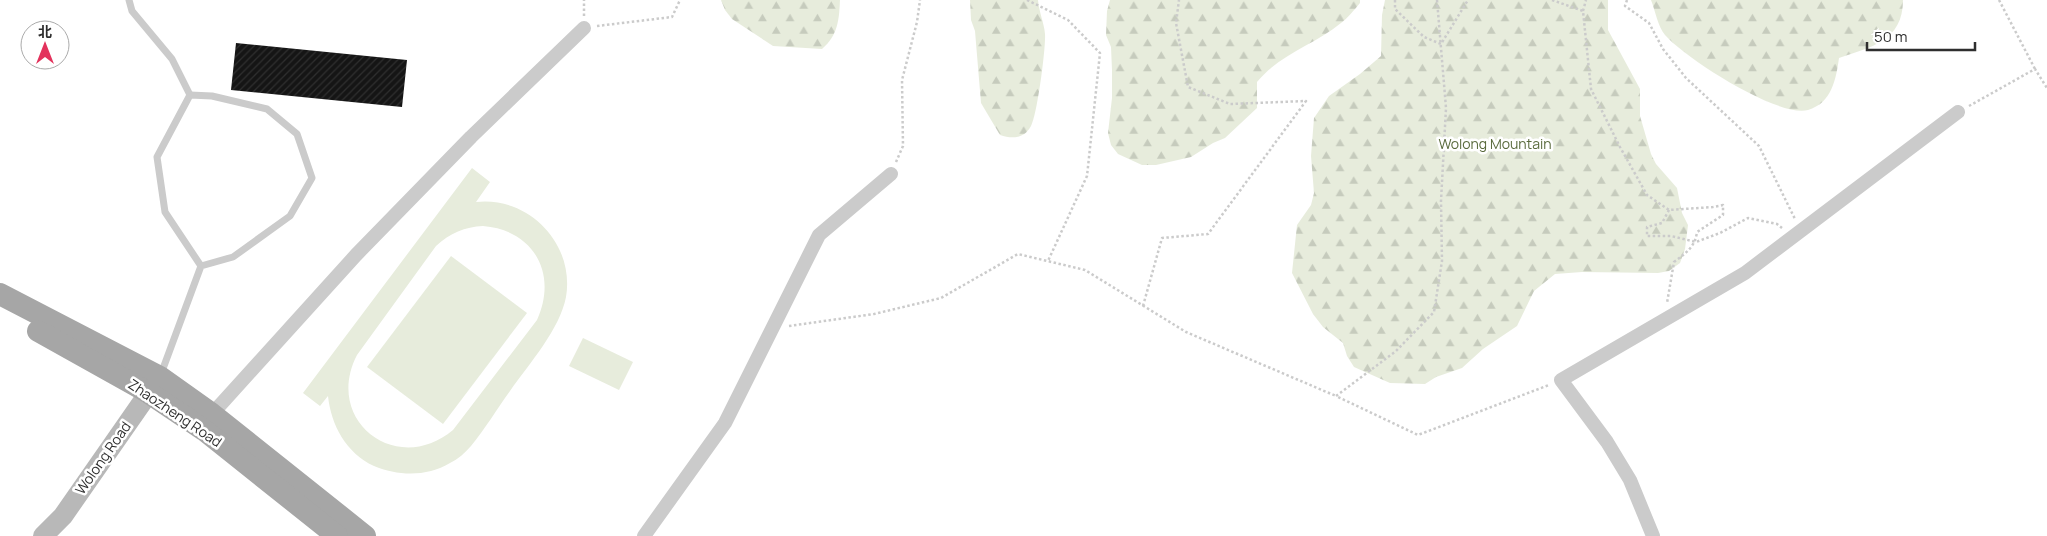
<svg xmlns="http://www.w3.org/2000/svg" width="2047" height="536" font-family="Manrope,'Noto Sans SC',sans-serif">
<defs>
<pattern id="forest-firs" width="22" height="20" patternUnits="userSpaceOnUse" patternTransform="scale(1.25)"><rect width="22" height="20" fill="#e7ecdc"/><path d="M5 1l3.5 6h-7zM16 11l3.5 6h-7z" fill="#c6cbbd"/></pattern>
<pattern id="building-hatch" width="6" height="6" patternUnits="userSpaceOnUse" patternTransform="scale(1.25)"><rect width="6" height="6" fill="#151515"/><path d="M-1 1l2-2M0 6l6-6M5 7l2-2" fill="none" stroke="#2f2f2f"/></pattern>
</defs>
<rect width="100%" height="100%" fill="#fff"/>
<g fill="url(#forest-firs)">
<path d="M 721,0 L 840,0 C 839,20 838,35 822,49 L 773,46 L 732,19 L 725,10 Z"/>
<path d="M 970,0 L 1038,0 C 1039,12 1044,23 1045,34 C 1046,48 1037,116 1031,126 C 1024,139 1012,139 1000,135 L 981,103 L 975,31 L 971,20 Z"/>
<path d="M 1110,0 L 1360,0 L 1360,3 C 1354,10 1348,18 1341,23 C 1314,45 1280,54 1257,82 L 1257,108 L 1225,138 L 1213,143 L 1191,157 L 1156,165 L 1142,165 L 1118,154 L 1111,145 L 1108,133 L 1112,98 L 1112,70 L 1111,47 L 1106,35 L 1107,11 Z"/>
<path d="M 1385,0 L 1608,0 L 1608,30 L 1640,89 L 1640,116 L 1651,154 L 1656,164 L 1677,188 L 1682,213 L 1688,225 L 1685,249 L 1680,263 L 1669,271 L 1658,273 L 1582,272 L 1555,274 L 1534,291 L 1517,326 L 1483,349 L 1462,368 L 1436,377 L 1425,384 L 1390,383 L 1354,367 L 1347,356 L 1343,343 L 1323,327 L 1313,314 L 1292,273 L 1297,225 L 1311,205 L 1314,193 L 1311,156 L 1314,118 L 1329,96 L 1360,74 L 1381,56 L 1382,15 Z"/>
<path d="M 1651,0 L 1903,0 C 1903,41 1871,47 1839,58 C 1836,79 1832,103 1808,110 C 1778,118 1685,58 1665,35 C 1658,27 1655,10 1651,0 Z"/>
</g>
<g fill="#e7ecdc" fill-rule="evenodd">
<path d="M 472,168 L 490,182 L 476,202 C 529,196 575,244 566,297 C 560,329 529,364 510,391 C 497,409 485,429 471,446 C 465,453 458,459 450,463 C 427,477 398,476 374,466 C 346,453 331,425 328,396 L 320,406 L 303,393 ZM 483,226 C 534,230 558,274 537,320 L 453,430 C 397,477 323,421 357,355 L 436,246 C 450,233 465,227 483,226 Z"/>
<path d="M 451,256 L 527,313 L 443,424 L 367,367 Z"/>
<path d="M 583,338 L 633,362 L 619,390 L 569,366 Z"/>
</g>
<path fill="url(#building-hatch)" d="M 236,43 L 407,60 L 402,107 L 231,90 Z"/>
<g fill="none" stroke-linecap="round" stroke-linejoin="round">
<g stroke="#cbcbcb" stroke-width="2.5" stroke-dasharray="2.5 2.5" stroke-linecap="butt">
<path d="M 1027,0 L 1068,20 L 1100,53 L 1087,176 L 1048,261"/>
<path d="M 1395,0 L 1395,9 L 1424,37 L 1441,44 L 1468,0"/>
<path d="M 1437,0 L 1446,108 L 1441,201 L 1442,261 L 1434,312 L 1396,351 L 1336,396 L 1418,435 L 1549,385"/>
<path d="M 1552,0 L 1583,11 L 1591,89 L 1620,147 L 1647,195 L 1669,210 L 1713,207 L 1723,205 L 1723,215 L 1697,232 C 1695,247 1686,253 1674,262 L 1667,303"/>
<path d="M 1627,0 L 1625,6 L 1649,23 L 1663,49 L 1686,78 L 1759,146 L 1795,219"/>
<path d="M 1999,0 L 2035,69"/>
<path d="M 1583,11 L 1586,0"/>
<path d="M 584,16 L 584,0"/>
<path d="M 597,26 L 672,17 L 680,0"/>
<path d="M 1969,106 L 2035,69 L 2047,88"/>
<path d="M 896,162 L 903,146 L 902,80 L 917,22 L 920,0"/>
<path d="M 1669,210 L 1662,223 L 1647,227 L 1647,236 L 1671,236 L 1696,242 L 1720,233 L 1748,218 L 1777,224 L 1782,228"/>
<path d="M 1143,306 L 1162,238 L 1208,234 L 1306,101 L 1230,104 L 1188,87 L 1176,23 L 1179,0"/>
<path d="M 789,326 L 874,314 L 941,298 L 1018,254 L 1085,270 L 1186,332 L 1336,396"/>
</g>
<g stroke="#cbcbcb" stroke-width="7">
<path d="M 129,0 L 132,11 L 172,59 L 190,95"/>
<path d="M 161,374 L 201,266 L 233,257 L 290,216 L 312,178 L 297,134 L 267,109 L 212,96 L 190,95 L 157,157 L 165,212 L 201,266"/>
</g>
<g stroke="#cbcbcb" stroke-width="14">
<path d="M 212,414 L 356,255 L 471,137 L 584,28"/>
<path d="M 644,536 L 725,423 L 819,235 L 891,174"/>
<path d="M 1653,536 L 1630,480 L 1607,442 L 1561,380 L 1745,273 L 1958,112"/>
</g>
<path stroke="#b8b8b8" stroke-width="20" d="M 43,536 L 63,516 L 157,381"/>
<g stroke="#a6a6a6" stroke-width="22">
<path d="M 0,294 L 160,377 L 212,414 L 365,536"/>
<path d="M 38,331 L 149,393 L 204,430 L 337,536"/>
</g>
</g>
<g text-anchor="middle" stroke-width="5" stroke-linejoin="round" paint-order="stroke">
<g font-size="14" fill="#596a3c" stroke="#fff">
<text x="1495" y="149">Wolong Mountain</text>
</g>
<g font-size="14" fill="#2e2e2e" stroke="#fff">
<text transform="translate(175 413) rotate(34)" y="5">Zhaozheng Road</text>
<text transform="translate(103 458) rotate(-55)" y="5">Wolong Road</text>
</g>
</g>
<g transform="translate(45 45)"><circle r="24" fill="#ffffff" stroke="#ababab"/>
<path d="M0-4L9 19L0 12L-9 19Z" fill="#e3325c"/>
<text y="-8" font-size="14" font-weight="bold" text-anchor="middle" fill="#2e2e2e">北</text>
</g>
<path d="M1867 42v8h108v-8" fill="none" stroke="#2e2e2e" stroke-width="2.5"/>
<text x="1874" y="42" font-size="15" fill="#2e2e2e" stroke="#ffffff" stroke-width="4" paint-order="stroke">50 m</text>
</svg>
